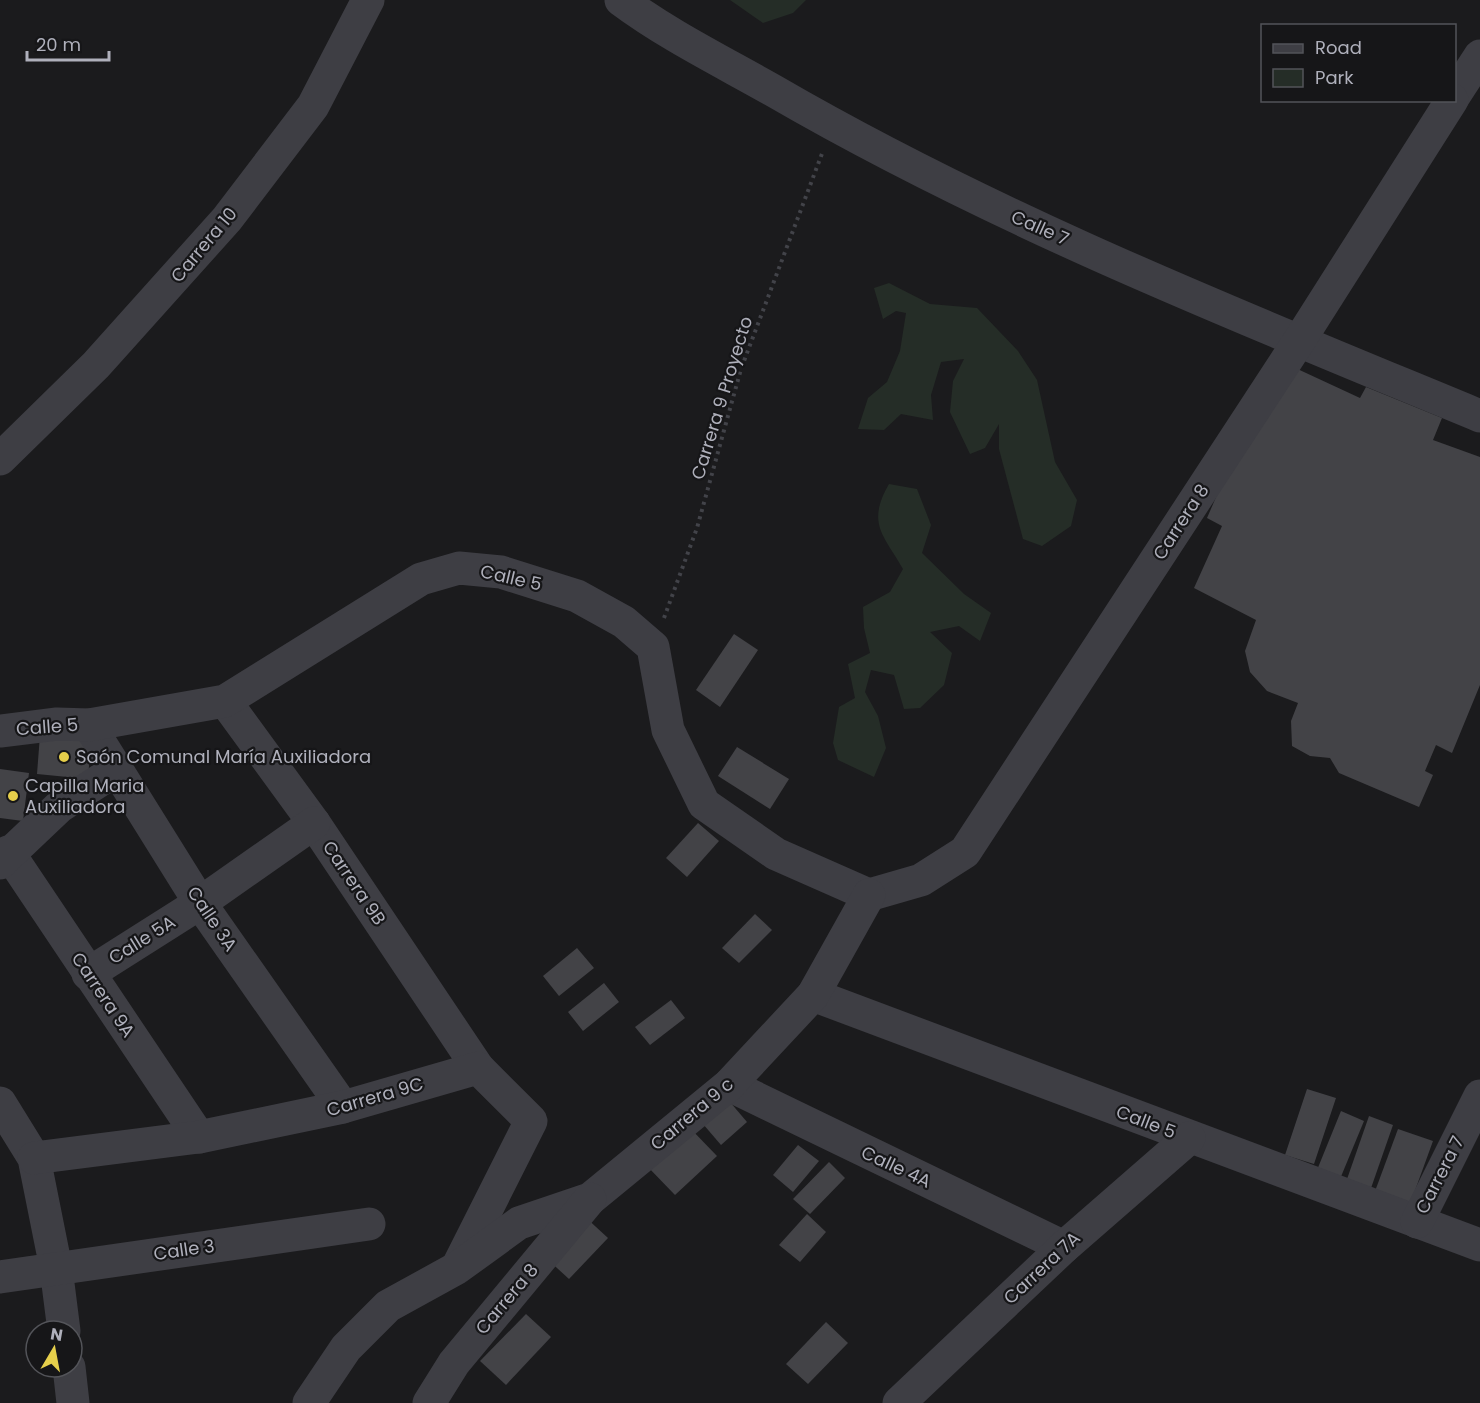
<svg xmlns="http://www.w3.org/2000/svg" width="1480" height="1403" font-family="Poppins,sans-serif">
<rect width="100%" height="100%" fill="#1b1b1d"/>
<g fill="#252d27">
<path d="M 730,0 L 806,0 L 793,13 L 763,23 Z"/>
<path d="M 889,283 L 930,304 L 977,308 L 1018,351 L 1037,380 L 1055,462 L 1077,500 L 1071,526 L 1042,546 L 1023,539 L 999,449 L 999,424 L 985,448 L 970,454 L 950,412 L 953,381 L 964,359 L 941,362 L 931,395 L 933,420 L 901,414 L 884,430 L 858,429 L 868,398 L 887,382 L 900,351 L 906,313 L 896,311 L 883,319 L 874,288 Z"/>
<path d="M 889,484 L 917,489 L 931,525 L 922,553 L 964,594 L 991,613 L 980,641 L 959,626 L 930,632 L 952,653 L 944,685 L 920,708 L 904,709 L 894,675 L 871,670 L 865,692 L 878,716 L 886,748 L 874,777 L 838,760 L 833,743 L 839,707 L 855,698 L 848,664 L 870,653 L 864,628 L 863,607 L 890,592 L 903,569 C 884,535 866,524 889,484 Z"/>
</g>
<g fill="#434347">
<path d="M 1291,366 L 1360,398 L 1366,387 L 1442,418 L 1433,440 L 1480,457 L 1480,685 L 1452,753 L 1436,745 L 1425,771 L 1433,775 L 1419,807 L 1339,773 L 1330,758 L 1310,756 L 1292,746 L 1291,721 L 1298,703 L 1267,691 L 1250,672 L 1245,651 L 1256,620 L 1194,588 L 1222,526 L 1207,518 L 1223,481 Z"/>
<path d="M 734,634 L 758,650 L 720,707 L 696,690 Z"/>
<path d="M 40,735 L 91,740 L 88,779 L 37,774 Z"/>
<path d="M 737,747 L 789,779 L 770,809 L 718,776 Z"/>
<path d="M 0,769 L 29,773 L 23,821 L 0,818 Z"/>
<path d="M 698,823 L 719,841 L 687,877 L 666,858 Z"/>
<path d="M 755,914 L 772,930 L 739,963 L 722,948 Z"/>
<path d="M 577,948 L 594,968 L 559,996 L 543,976 Z"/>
<path d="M 604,983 L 619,1002 L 583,1031 L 568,1012 Z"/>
<path d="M 671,1000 L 685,1018 L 650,1045 L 635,1027 Z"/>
<path d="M 1307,1089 L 1336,1098 L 1314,1164 L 1285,1155 Z"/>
<path d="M 724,1095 L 747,1122 L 721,1145 L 697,1117 Z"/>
<path d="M 1341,1111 L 1364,1121 L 1340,1179 L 1317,1170 Z"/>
<path d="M 1369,1116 L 1393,1125 L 1370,1191 L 1346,1182 Z"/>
<path d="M 688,1126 L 717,1156 L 675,1195 L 646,1165 Z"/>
<path d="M 1398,1129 L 1433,1141 L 1409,1207 L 1374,1194 Z"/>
<path d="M 798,1145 L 819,1161 L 793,1192 L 773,1175 Z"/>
<path d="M 829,1162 L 845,1178 L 810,1214 L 793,1199 Z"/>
<path d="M 807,1214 L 826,1232 L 800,1262 L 779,1245 Z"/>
<path d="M 583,1215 L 608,1238 L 569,1279 L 545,1257 Z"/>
<path d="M 526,1314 L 551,1337 L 506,1385 L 480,1361 Z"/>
<path d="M 826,1322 L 848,1343 L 808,1384 L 786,1364 Z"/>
</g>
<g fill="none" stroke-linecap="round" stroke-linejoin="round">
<path stroke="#424349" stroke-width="4" stroke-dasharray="3 4.5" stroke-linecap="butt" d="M 664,618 L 697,528 L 741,369 L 823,151"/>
<g stroke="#3e3e44" stroke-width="33">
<path d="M 621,0 C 668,35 723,62 774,91 C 998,221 1241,317 1480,416"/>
<path d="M 1454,96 L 1480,56"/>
<path d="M 0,459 L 96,365 L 227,219 L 313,106 L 368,0"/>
<path d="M 225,701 L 314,823 L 478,1068"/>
<path d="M 89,725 L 200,903 L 343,1107"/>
<path d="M 0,731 L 57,724 L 89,725 L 225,701 L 421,579 L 459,568 L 501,572 L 577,596 L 624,622 L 653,647 L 668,730 L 704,804 L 776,854 L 869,895"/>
<path d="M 8,852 L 199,1137"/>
<path d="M 0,863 L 59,807 L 116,770"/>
<path d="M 869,895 L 921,880 L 965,852 L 1299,341 L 1452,100"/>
<path d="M 88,974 L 200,903 L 314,823"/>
<path d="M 813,995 L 1480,1245"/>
<path d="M 729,1085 L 1064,1247"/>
<path d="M 0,1103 L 34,1158 L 56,1268 L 64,1331"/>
<path d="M 34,1158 L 199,1137 L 343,1107 L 478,1068 L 531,1121 L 459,1264"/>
<path d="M 1417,1222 L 1480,1096"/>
<path d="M 0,1277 L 369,1224"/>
<path d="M 69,1367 L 73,1403"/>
<path d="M 309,1403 L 346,1348 L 388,1306 L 457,1268 L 519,1223 L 590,1199 L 729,1085 L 813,995 L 869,895"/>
<path d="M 429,1403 L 454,1363 L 590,1199"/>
<path d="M 899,1403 L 1064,1247 L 1189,1138"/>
</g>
</g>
<g fill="#e6cf4b" stroke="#161618" stroke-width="2">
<circle cx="64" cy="757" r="6"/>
<circle cx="13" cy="796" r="6"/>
</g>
<g text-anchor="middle" stroke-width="4.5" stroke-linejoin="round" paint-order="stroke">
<g font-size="18" fill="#afb0bb" stroke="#161618">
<text transform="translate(1040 228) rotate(24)" y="6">Calle 7</text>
<text transform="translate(204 245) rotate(-50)" y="6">Carrera 10</text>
<text transform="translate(722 398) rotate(-73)" y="6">Carrera 9 Proyecto</text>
<text transform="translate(1181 522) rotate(-57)" y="6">Carrera 8</text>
<text transform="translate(511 578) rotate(13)" y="6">Calle 5</text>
<text transform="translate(47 727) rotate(-4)" y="6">Calle 5</text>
<text transform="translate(354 883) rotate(56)" y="6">Carrera 9B</text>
<text transform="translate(212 919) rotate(56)" y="6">Calle 3A</text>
<text transform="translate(142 940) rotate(-32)" y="6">Calle 5A</text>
<text transform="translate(103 995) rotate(56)" y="6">Carrera 9A</text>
<text transform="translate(375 1097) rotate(-16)" y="6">Carrera 9C</text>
<text transform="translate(692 1114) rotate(-40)" y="6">Carrera 9 c</text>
<text transform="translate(1146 1122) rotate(21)" y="6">Calle 5</text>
<text transform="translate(896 1167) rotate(25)" y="6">Calle 4A</text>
<text transform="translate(1440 1175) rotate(-63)" y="6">Carrera 7</text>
<text transform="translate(184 1250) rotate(-8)" y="6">Calle 3</text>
<text transform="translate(1042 1268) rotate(-43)" y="6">Carrera 7A</text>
<text transform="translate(507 1299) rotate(-50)" y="6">Carrera 8</text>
</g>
<g font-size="18" fill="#afb0bb" stroke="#161618" text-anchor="start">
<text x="76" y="763">Saón Comunal María Auxiliadora</text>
<text x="25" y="792">Capilla Maria<tspan x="25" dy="21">Auxiliadora</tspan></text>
</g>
</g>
<rect x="1261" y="24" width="195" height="78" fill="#161618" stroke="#535459" stroke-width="1.5"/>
<rect x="1273" y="44" width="30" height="9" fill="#3e3e44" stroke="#535459" stroke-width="1.5"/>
<text x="1315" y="54" font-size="18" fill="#afb0bb">Road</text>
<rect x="1273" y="69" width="30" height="18" fill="#252d27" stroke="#535459" stroke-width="1.5"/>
<text x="1315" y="84" font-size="18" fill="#afb0bb">Park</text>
<g transform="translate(54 1349) rotate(10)"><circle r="28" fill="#161618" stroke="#535459" stroke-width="1.5"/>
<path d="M0-4.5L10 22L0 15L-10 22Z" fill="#e6cf4b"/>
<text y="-9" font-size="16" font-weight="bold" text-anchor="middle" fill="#afb0bb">N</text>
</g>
<path d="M27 51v9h82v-9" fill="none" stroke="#afb0bb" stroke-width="3"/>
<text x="36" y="51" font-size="18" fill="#afb0bb" stroke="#161618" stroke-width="4.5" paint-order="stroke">20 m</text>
</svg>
